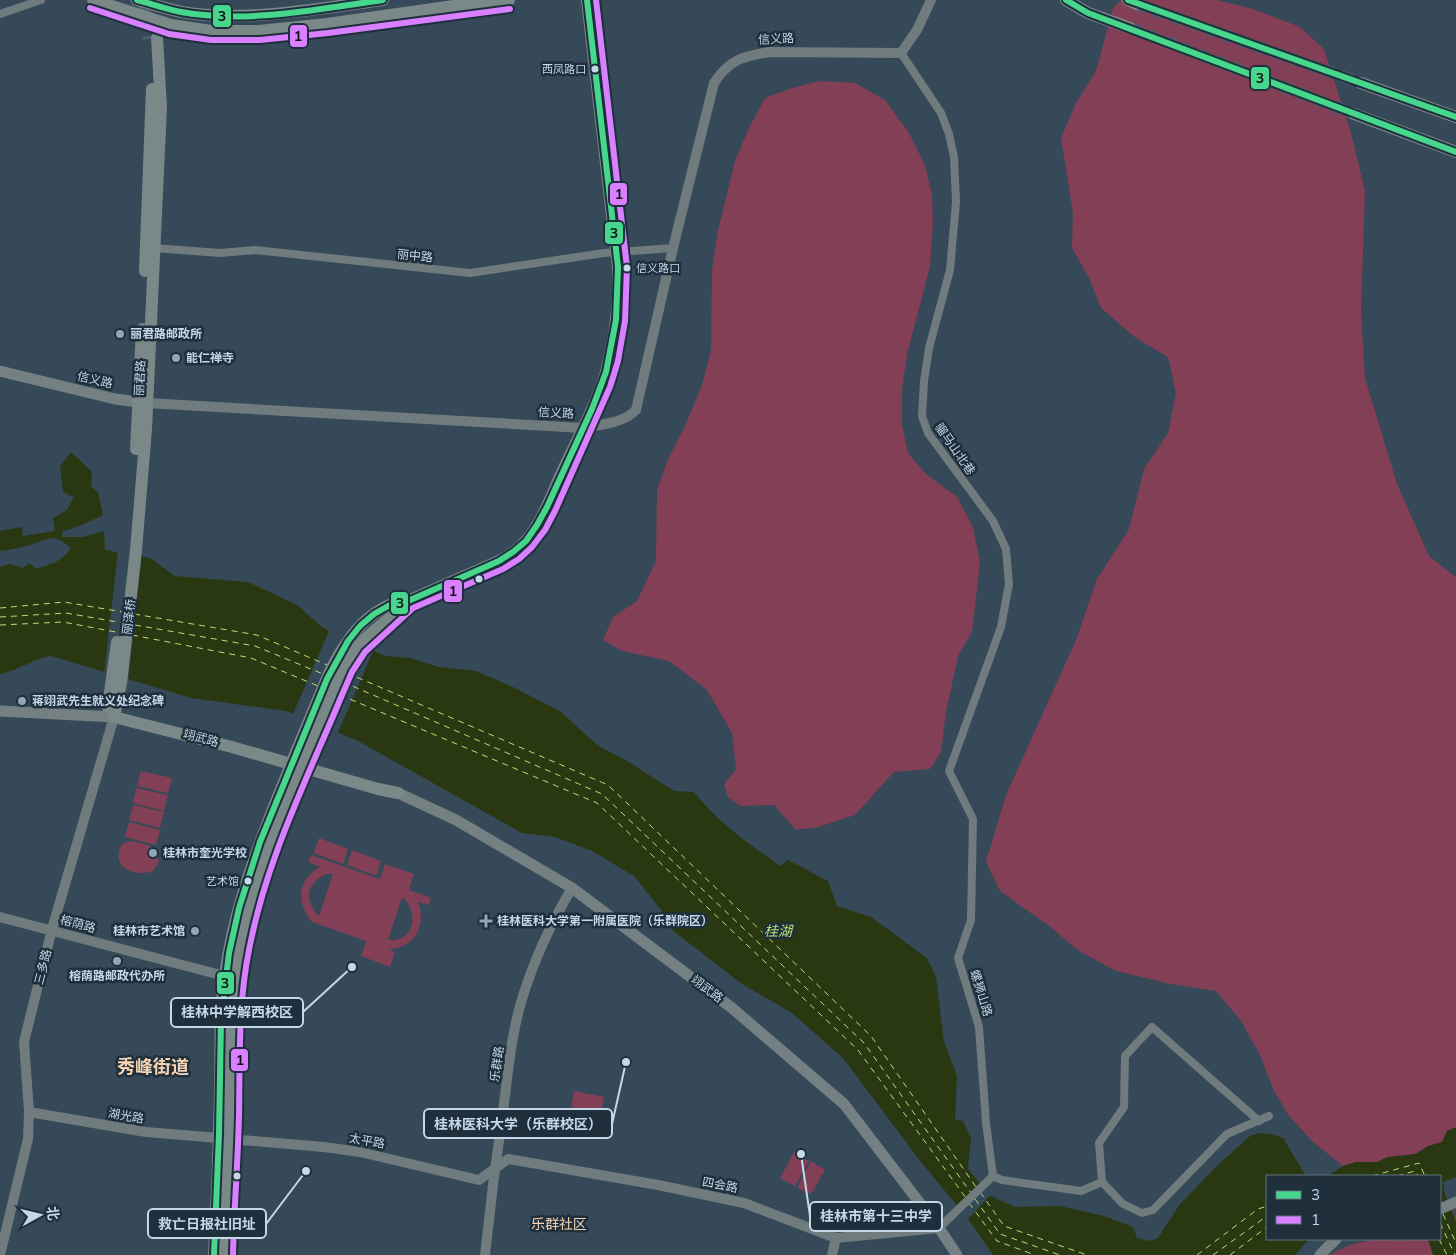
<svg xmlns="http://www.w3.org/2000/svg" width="1456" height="1255" font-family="Mulish,'Noto Sans SC',sans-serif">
<rect width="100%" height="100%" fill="#354958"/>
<g fill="#823f55" fill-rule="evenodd">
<path d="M 1121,0 L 1217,0 L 1253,9 L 1300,27 L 1324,49 L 1351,133 L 1365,191 L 1361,311 L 1365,378 L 1397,484 L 1429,556 L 1456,577 L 1456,1128 L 1447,1131 L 1442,1142 L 1428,1146 L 1415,1154 L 1388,1157 L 1377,1162 L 1356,1162 L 1343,1166 L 1313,1142 L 1289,1116 L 1274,1091 L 1260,1055 L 1241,1021 L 1216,991 L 1171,984 L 1116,971 L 1079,951 L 1049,926 L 1000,891 L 986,862 L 1006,795 L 1076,640 L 1097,579 L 1129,529 L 1144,469 L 1168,433 L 1176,393 L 1168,357 L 1137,339 L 1101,308 L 1089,278 L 1072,248 L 1073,213 L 1061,138 L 1076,103 L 1096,71 L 1113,8 Z"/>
<path d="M 820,81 L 855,83 L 885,100 L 909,133 L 925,165 L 932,195 L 933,224 L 930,266 L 907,355 L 902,389 L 902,424 L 908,453 L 926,474 L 957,497 L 973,527 L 980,563 L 972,632 L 958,656 L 946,712 L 941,752 L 930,769 L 894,772 L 855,815 L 818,827 L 796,830 L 774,805 L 741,806 L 728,797 L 724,784 L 736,769 L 732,733 L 707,690 L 669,661 L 622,651 L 603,640 L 613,617 L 637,601 L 656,561 L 657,490 L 668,459 L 685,426 L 702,385 L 711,350 L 712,270 L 718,230 L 735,161 L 749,128 L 765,98 L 792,88 Z"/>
<path d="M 141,771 L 172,778 L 168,793 L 137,786 Z"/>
<path d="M 136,788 L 168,795 L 164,811 L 133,803 Z"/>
<path d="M 133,805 L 164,812 L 160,828 L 129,820 Z"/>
<path d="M 129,822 L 160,830 L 156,845 L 125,837 Z"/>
<path d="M 319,838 L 348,849 L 343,864 L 314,853 Z"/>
<path d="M 132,841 C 148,845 155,844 159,862 L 152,872 C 145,873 135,874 128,870 C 118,866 115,850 124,843 C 127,842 129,842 132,841 Z"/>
<path d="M 352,850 L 381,861 L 376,876 L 347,865 Z"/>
<path d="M 311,855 L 388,882 L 380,879 L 385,864 L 414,874 L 409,890 L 431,898 L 429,905 L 418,902 C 427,925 415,948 389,949 L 395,952 L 390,967 L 361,956 L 366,941 L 312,922 C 296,902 297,880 320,867 L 308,862 ZM 326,874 L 333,874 L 319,916 C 304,899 306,884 326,874 ZM 402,897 C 421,914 413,943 388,940 Z"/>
<path d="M 574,1091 L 604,1097 L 601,1113 L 571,1107 Z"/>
<path d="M 794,1152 L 809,1161 L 795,1186 L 780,1178 Z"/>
<path d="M 811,1161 L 825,1170 L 811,1194 L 797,1188 Z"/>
<path d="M 1444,1191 L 1456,1218 L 1456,1255 L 1329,1255 L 1352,1244 L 1373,1240 L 1390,1239 L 1403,1241 L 1408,1239 L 1440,1239 Z"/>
</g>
<g fill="#2a3812">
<path d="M 71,452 L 92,472 L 91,487 L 98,492 L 103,515 L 84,524 L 62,532 L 63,537 L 83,537 L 104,531 L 105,550 L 150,558 L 175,576 L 248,582 L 297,605 L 323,628 L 385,656 L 410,658 L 439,667 L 476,671 L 515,688 L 560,711 L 597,745 L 629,762 L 674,791 L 694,792 C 718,823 748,843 780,866 L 788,860 L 828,881 L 837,906 L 871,917 L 927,958 L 936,977 L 944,1042 L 957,1076 L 955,1119 L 963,1121 L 971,1138 L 968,1169 L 989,1195 L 1015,1207 L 1060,1206 L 1104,1216 L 1133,1227 L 1137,1238 L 1149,1241 L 1158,1238 L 1180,1204 L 1221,1162 L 1250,1136 L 1260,1133 L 1271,1134 L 1283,1138 L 1306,1176 L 1267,1176 L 1267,1239 L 1309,1239 L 1295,1255 L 993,1255 L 969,1220 L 921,1162 L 843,1058 L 792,1013 L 742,984 L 672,930 L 662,911 L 634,876 L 592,851 L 555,837 L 522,833 L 358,741 L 286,711 L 191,698 L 51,656 C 32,659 20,670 0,674 L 0,567 L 9,564 L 23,568 L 29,563 L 36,569 C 52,564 61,562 71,548 C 53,532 50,539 30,545 C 21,548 11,549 2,551 L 0,550 L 0,531 L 22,527 L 23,536 L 55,531 L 53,518 L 67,510 L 74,497 L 63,492 L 60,467 Z"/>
<path d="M 1454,1128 L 1456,1128 L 1456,1177 L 1443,1182 L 1444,1191 L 1456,1221 L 1456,1255 L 1433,1255 L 1428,1239 L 1440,1239 L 1440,1176 L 1327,1176 L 1343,1166 L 1356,1162 L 1377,1162 L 1388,1157 L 1416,1154 L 1428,1146 L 1442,1142 L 1447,1131 Z"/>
</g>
<g fill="#354958">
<path d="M 118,550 L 142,554 L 128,683 L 104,675 Z"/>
<path d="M 330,629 L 374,649 L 337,735 L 292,716 Z"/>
<path d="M 983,1184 L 991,1194 L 966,1221 L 956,1209 Z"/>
</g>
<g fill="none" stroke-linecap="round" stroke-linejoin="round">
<g stroke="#badf73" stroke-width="1" stroke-dasharray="6 5" stroke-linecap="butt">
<path d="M 0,608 L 64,602 L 123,612"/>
<path d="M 134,614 L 257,635 L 327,665"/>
<path d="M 0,617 L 66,613 L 123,623"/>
<path d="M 0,625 L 63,622 L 121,633"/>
<path d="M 135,625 L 255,646 L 323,674"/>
<path d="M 132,635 L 251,658 L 318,686"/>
<path d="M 347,673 L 608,785 L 871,1036 L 976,1187"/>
<path d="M 343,682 L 602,794 L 864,1043 L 971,1193"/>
<path d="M 340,695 L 597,803 L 858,1050 L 966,1198"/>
<path d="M 1372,1176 L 1419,1163 L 1425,1176"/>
<path d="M 1397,1176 L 1415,1171 L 1418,1176"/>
<path d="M 980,1192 L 1004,1226 L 1087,1255"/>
<path d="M 975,1199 L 1000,1234 L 1060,1255"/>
<path d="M 969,1203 L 997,1241 L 1035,1255"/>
<path d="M 1443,1214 L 1456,1243"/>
<path d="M 1440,1223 L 1455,1255"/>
<path d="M 1439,1239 L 1447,1255"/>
<path d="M 1197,1255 L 1258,1209 L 1267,1206"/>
<path d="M 1213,1255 L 1267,1216"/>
<path d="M 1230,1255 L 1267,1227"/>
</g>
<g stroke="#4a5e6e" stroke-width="12" stroke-dasharray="12 6" stroke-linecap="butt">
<path d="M 144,0 L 149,39"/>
<path d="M 1137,4 L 1361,83"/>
<path d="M 1130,28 L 1354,114"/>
</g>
<g stroke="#6f7b7d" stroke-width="8">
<path d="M 0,14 L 41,0"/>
<path d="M 901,53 L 941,113 L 949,134 L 954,157 L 955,179 L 956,202 L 950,270 L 929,348 L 924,381 L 922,416 L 928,433 L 993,521 L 1006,549 L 1009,584 L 1001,627 L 949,771 L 973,819 L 971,920 L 958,958 L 979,1027 L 986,1123 L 993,1176"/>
<path d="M 154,248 L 220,253 L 255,250 L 470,273 L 604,253 L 673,248"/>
<path d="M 993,1176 L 1002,1180 L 1081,1191 L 1102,1182 L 1099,1143 L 1124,1107 L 1125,1056 L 1152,1027 L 1259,1121"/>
<path d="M 1102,1182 L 1123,1204 L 1142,1213 L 1153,1210 L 1227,1134 L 1269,1116"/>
<path d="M 939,1228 L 993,1176"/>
</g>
<g stroke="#6f7b7d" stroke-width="10">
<path d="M 147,403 L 583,428 C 602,424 622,424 636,410 L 673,248 L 714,83 C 729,60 743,56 769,52 L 901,53 L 917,30 L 931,0"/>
<path d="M 0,917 L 232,978"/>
<path d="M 29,1112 L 146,1132 L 219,1138"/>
<path d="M 230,1139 L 324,1147 L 360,1152 L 479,1180 L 508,1159 L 658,1185 L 744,1203 L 836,1238 L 939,1228"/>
<path d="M 0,1255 L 28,1139 L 29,1112 L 24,1042 L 52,929 L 114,717"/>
<path d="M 485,1255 C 490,1207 496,1159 503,1111 C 508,1074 511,1035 522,999 C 534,960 551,923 572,888"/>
<path d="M 832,1255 L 836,1238"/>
</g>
<g stroke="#748081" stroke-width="11">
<path d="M 0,371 L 115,399 L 146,403"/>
<path d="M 0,711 L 114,717"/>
<path d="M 398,793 L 456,820 L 572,888 L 732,1008 L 844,1104 L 939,1228 L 957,1255"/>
<path d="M 1440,1209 L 1456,1202"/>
<path d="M 1320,1255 L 1336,1239"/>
</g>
<g stroke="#7a8888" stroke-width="12">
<path d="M 93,0 L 171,25 L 211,31 L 259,31 L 327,24 L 454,6 L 509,0"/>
<path d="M 137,0 C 152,4 167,9 182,12 C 245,23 320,8 383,0"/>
<path d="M 1066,0 L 1088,13 L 1130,28"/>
<path d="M 1128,0 L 1137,4"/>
<path d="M 157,38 L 161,107 L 146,429 L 136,550 L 121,683 L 114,717 L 232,747 L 378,789 L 398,793"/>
<path d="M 1361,83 L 1456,117"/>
<path d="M 1354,114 L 1456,152"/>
<path d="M 145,271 L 152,89"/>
<path d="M 136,449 L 142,329"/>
<path d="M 108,707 L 117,642"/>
<path d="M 214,1255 C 217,1201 219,1147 220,1093 C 221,1054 219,1014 225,976 C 233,914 254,857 277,799 C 288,773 298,746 310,719 C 321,693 331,664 348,641 C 362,621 383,602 408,601 L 499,561 C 509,556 518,550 526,541 C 543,521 552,494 563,470 C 577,440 597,404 606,372 C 615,338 620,303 618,267 L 587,0"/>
<path d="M 224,1255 C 225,1216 229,1177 230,1138 C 232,1075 229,1011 240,949 C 254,878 284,805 314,739 C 328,709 338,673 358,647 C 373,628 394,618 408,601"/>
</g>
<defs>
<g id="bus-1">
<path d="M 137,0 C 152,4 166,9 181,12 C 248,24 317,9 383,0"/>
<path d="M 1066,0 L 1088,13 L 1456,152"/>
<path d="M 1128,0 L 1456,117"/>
<path d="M 214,1255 L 219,1134 L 221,1019 L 229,953 L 239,908 L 260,842 L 327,679 L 348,641 L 360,626 L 374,614 L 390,605 L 408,601 L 499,561 L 513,552 L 526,541 L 537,525 L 547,507 L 592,409 L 606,372 L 616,320 L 618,267 L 587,0"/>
</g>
<g id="bus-2">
<path d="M 90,8 L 169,34 L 211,40 L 260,40 L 328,33 L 510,9"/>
<path d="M 233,1255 C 234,1208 238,1162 239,1115 C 240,1060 238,1004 249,950 C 266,860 307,779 342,695 L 352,672 L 365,652 L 413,608 L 503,569 L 519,559 L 532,547 L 545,530 L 555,511 L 610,387 L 618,361 L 625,321 L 627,267 L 596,0"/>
</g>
</defs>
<use href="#bus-1" stroke="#1f2f3c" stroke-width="10"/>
<use href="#bus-2" stroke="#1f2f3c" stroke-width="10"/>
<use href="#bus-1" stroke="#46d78d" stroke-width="6"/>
<use href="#bus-2" stroke="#d880ff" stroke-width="6"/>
</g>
<g fill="#c4d8e9" stroke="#1f2f3c" stroke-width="2">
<circle cx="595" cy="69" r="4.5"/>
<circle cx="627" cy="268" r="4.5"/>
<circle cx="479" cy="579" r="4.5"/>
<circle cx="248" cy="881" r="4.5"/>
<circle cx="237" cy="1176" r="4.5"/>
</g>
<g fill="#92a6b6" stroke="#1f2f3c" stroke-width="2">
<circle cx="120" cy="334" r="5"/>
<circle cx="176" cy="358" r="5"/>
<circle cx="22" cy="701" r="5"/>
<circle cx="153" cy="853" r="5"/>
<path d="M483.5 913.5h5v5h5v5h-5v5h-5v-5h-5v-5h5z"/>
<circle cx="195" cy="931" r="5"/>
<circle cx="117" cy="961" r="5"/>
</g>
<g text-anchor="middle" stroke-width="5" stroke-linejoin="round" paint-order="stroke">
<g font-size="11" fill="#c4d8e9" stroke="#1f2f3c" text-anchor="end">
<text x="586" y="73">西凤路口</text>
<text x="636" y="272" text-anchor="start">信义路口</text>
<text x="239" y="885">艺术馆</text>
</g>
<g font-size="12" fill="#c4d8e9" stroke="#1f2f3c">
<text transform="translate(776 39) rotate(-3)" y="4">信义路</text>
<text transform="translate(415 256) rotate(6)" y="4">丽中路</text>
<text transform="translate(140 378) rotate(-87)" y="4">丽君路</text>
<text transform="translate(95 380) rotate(13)" y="4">信义路</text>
<text transform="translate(556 413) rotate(3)" y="4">信义路</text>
<text transform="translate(955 449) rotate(55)" y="4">骝马山北巷</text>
<text transform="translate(129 617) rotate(-83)" y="4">丽泽桥</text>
<text transform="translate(201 738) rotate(15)" y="4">翊武路</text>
<text transform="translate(78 924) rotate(15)" y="4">榕荫路</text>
<text transform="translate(43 967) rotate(-76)" y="4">三多路</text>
<text transform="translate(707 989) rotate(37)" y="4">翊武路</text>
<text transform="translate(981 993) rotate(73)" y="4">螺狮山路</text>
<text transform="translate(497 1064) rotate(-82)" y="4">乐群路</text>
<text transform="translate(126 1116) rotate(10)" y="4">湖光路</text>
<text transform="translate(367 1141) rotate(10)" y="4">太平路</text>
<text transform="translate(720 1185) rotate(11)" y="4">四会路</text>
</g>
<g font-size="12" font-weight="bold" fill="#c4d8e9" stroke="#1f2f3c" text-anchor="start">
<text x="130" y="338">丽君路邮政所</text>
<text x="186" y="362">能仁禅寺</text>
<text x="32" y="705">蒋翊武先生就义处纪念碑</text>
<text x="163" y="857">桂林市奎光学校</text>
<text x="497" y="925">桂林医科大学第一附属医院（乐群院区）</text>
<text x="185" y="935" text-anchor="end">桂林市艺术馆</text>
<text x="117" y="980" text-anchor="middle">榕荫路邮政代办所</text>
</g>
<g font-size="14" font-style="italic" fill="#badf73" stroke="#1f2f3c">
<text x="778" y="936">桂湖</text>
</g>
<g font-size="14" fill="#f7d3b2" stroke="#1f2f3c">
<text x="559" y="1229">乐群社区</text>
</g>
<g font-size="18" font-weight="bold" fill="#f7d3b2" stroke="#1f2f3c">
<text x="153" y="1073">秀峰街道</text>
</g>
</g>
<path fill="none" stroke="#c4d8e9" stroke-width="2" d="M352 967L303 1012M626 1062L612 1124M801 1154L810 1216M306 1171L266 1224"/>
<g fill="#c4d8e9" stroke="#1f2f3c" stroke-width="2">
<circle cx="352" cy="967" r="5"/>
<circle cx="626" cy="1062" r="5"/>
<circle cx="801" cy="1154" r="5"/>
<circle cx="306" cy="1171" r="5"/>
</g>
<g fill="#1f2f3c" stroke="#c4d8e9" stroke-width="2">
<rect x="171" y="998" width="132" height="29" rx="5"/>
<rect x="424" y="1109" width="188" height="29" rx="5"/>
<rect x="810" y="1202" width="132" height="29" rx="5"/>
<rect x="148" y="1209" width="118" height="29" rx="5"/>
</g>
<g font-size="14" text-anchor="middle" font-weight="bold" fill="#c4d8e9">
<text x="237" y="1017">桂林中学解西校区</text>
<text x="518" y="1129">桂林医科大学（乐群校区）</text>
<text x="876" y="1221">桂林市第十三中学</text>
<text x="207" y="1229">救亡日报社旧址</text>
</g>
<g stroke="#1f2f3c" stroke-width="2">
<rect x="212" y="4" width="20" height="24" rx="5" fill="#46d78d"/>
<rect x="289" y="24" width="19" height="24" rx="5" fill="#d880ff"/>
<rect x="1250" y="66" width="20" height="24" rx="5" fill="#46d78d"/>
<rect x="609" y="182" width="19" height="24" rx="5" fill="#d880ff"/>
<rect x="604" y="221" width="20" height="24" rx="5" fill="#46d78d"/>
<rect x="443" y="579" width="20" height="24" rx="5" fill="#d880ff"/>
<rect x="390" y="591" width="19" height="24" rx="5" fill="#46d78d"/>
<rect x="216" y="971" width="19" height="24" rx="5" fill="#46d78d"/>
<rect x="230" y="1048" width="19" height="24" rx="5" fill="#d880ff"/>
</g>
<g font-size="14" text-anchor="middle" font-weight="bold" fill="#111">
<text x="222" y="21">3</text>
<text x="298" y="41">1</text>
<text x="1260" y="83">3</text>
<text x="619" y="199">1</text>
<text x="614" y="238">3</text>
<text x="453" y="596">1</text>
<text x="400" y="608">3</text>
<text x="225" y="988">3</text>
<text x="240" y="1065">1</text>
</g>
<rect x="1266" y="1175" width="175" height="65" fill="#1f2f3c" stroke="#617381"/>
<rect x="1276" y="1191" width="25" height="8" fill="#46d78d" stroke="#617381"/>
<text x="1311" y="1200" font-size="15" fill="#c4d8e9">3</text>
<rect x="1276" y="1216" width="25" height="8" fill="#d880ff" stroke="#617381"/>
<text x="1311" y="1225" font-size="15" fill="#c4d8e9">1</text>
<g transform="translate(40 1215) rotate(82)" stroke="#1f2f3c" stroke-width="4" paint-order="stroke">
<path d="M0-4L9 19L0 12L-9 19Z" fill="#c4d8e9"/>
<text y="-8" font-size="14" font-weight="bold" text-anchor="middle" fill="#c4d8e9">北</text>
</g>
</svg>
